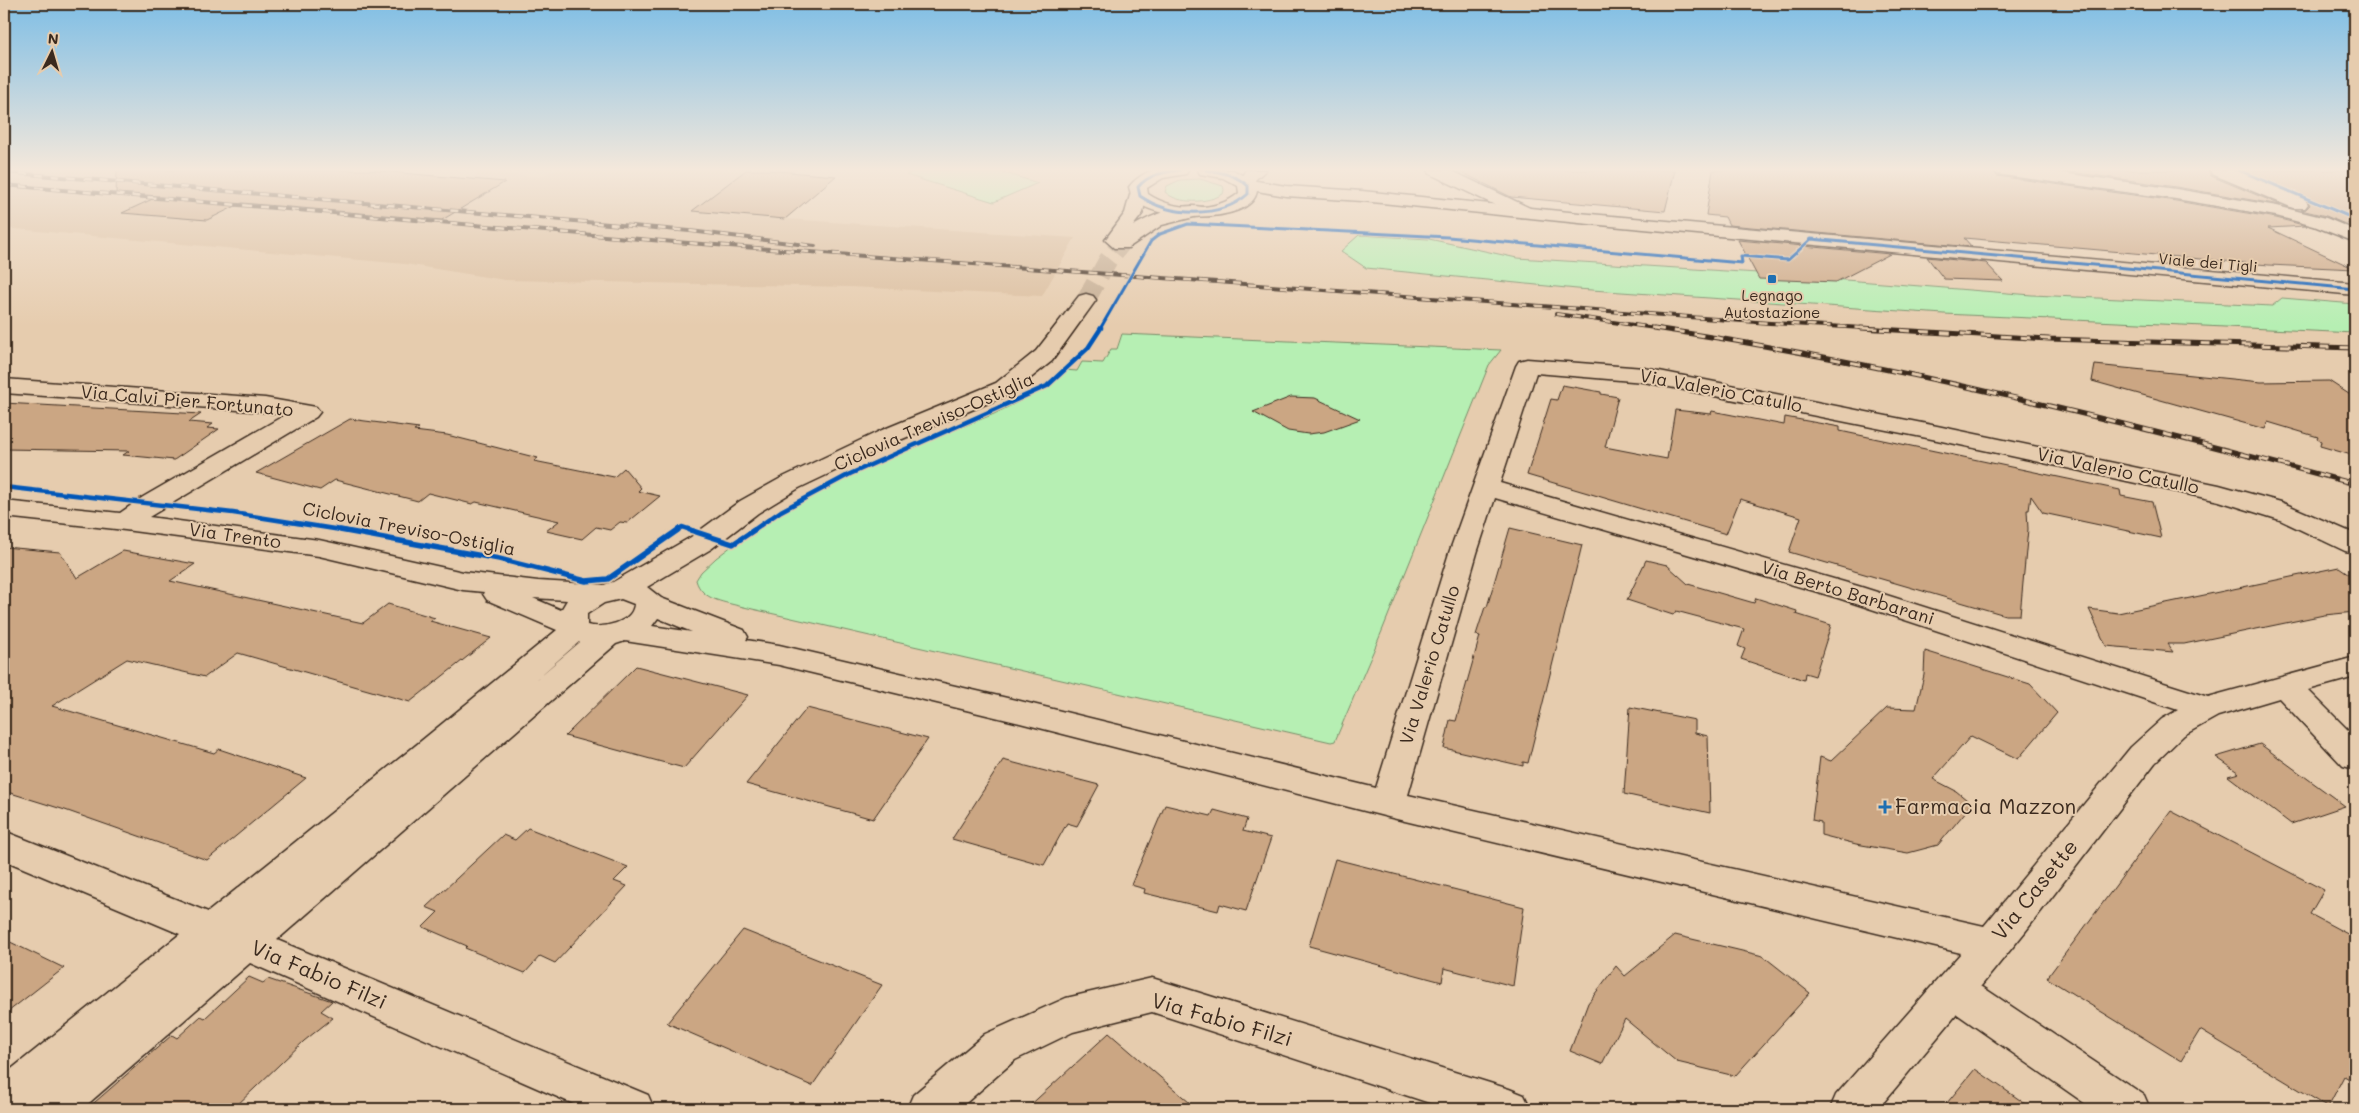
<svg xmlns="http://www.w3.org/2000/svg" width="2359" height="1113" font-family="Mali,sans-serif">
<rect width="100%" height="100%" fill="#e6ccae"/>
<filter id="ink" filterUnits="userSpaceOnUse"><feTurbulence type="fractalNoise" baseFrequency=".02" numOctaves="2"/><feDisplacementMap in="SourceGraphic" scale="10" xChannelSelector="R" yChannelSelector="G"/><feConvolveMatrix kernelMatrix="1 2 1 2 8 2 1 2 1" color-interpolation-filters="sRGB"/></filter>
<g filter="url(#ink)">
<path fill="#dbbe9e" d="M 4,170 L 396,170 L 393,172 L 470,178 L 482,172 L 541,177 L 552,170 L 796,170 L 794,172 L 836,176 L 786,219 L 1075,238 L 1042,296 L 850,287 L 505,280 L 405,264 L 4,228 Z"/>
<g fill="#b6efb3" stroke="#788c68">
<path d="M 917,170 L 995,170 L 1038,183 L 994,202 L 906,175 Z"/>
<path d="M 1200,179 L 1223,186 L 1224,190 L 1223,194 C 1208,203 1179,205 1165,192 L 1167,186 L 1180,180 Z"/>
<path d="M 1359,235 L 1429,239 L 1517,258 L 1758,273 L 2032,295 L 2272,306 L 2282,298 L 2355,304 L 2355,333 L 1944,314 L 1577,289 L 1366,268 L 1341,251 Z"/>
<path d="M 1122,334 L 1501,350 L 1489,365 L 1382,631 L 1335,741 L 1331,742 L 735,605 C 719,601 701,598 696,580 L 701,572 L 716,558 L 745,536 L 823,487 L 871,464 L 994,414 L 1024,399 L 1064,370 L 1077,371 L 1082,362 L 1103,363 L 1111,349 L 1117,349 Z"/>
</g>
<g fill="#cba683" stroke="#3b2a1e">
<path d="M 117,170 L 367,170 L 505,182 L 442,220 L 242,203 L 207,220 L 122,213 L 159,196 L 116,193 Z"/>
<path d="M 746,170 L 766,170 L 836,176 L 785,219 L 692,211 Z"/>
<path d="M 1457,170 L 1675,170 L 1665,211 L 1511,197 Z"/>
<path d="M 1713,170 L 1993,170 L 1997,176 L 2176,201 L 2276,218 L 2307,226 L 2268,228 L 2355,269 L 2269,265 L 1964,238 L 1972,247 L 1729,225 L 1725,217 L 1706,215 Z"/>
<path d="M 2057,170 L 2208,170 L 2211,176 L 2281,205 L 2176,187 Z"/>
<path d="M 2239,170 L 2355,170 L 2355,223 L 2345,224 L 2326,216 L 2301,210 L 2306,209 L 2310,205 L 2306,198 Z"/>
<path d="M 1738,240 L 1890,254 L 1836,282 L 1759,279 Z"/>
<path d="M 1927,257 L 1986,263 L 2003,281 L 1944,279 Z"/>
<path d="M 2095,365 L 2261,382 L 2329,381 L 2355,398 L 2355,456 L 2320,446 L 2321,441 L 2317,439 L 2318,437 L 2268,422 L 2265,429 L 2092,381 Z"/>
<path d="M 1562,385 L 1601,392 L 1601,394 L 1618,397 L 1605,447 L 1667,459 L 1675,410 L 1711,414 L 1712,411 L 1784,425 L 1785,417 L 1840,427 L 1840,431 L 2120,490 L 2121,496 L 2152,502 L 2161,538 L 2043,513 L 2031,496 L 2029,510 L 2027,510 L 2028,529 L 2020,615 L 2005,615 L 1789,552 L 1801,517 L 1740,499 L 1726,534 L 1527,475 L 1551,399 L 1557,400 Z"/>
<path d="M 1291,397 L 1315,398 L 1360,419 L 1324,432 L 1308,434 L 1288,431 L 1253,412 Z"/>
<path d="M 4,403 L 201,414 L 189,422 L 213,424 L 207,428 L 219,429 L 174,460 L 123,455 L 129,451 L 4,449 Z"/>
<path d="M 350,419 L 419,428 L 414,431 L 447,435 L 538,458 L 534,461 L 614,477 L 624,468 L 641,488 L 638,491 L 660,496 L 627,523 L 620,522 L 610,530 L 596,527 L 582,539 L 546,531 L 559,521 L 476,502 L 472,504 L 428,493 L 418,501 L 335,480 L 320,490 L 256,473 Z"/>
<path d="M 1510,528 L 1582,545 L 1528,763 L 1523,762 L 1523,766 L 1444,748 L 1450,720 L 1456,721 L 1480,636 L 1476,635 L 1485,607 L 1487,607 Z"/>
<path d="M 4,547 L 60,552 L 77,578 L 123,551 L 195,564 L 170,581 L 363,623 L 388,604 L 435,618 L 430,621 L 491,638 L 410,702 L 238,653 L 205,677 L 127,659 L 52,706 L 214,753 L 219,749 L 306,778 L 207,860 L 65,810 L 4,791 Z"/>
<path d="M 1646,560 L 1667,565 L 1688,584 L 1754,603 L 1756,598 L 1797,611 L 1796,614 L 1831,625 L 1815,676 L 1805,673 L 1804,680 L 1741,659 L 1745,649 L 1738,646 L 1744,629 L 1676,611 L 1673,615 L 1627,600 Z"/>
<path d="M 2339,567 L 2355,578 L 2355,612 L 2324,615 L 2184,644 L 2167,644 L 2173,652 L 2106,646 L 2089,609 L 2118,613 Z"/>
<path d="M 1925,651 L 2030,684 L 2057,713 L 2018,759 L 1971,736 L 1933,779 L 1956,791 L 1972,804 L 1938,845 L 1908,853 L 1856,844 L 1821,835 L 1821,822 L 1812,820 L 1820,757 L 1831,761 L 1887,708 L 1916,709 L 1924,675 Z"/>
<path d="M 636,666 L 748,695 L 684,768 L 565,736 Z"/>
<path d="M 1630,707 L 1695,720 L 1695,733 L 1708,736 L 1710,813 L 1624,794 Z"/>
<path d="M 807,708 L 928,739 L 873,819 L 746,784 Z"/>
<path d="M 2260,744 L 2345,806 L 2291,824 L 2228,776 L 2239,773 L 2216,757 Z"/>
<path d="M 1003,760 L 1099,785 L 1077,826 L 1067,823 L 1044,865 L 952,839 Z"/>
<path d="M 1165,805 L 1211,816 L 1214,810 L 1247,819 L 1243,831 L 1271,838 L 1246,911 L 1220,904 L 1218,911 L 1144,893 L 1145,889 L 1131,885 Z"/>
<path d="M 2171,811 L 2324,890 L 2310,914 L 2355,938 L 2355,1082 L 2344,1076 L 2328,1107 L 2200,1030 L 2181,1061 L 2047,978 Z"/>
<path d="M 528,828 L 628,867 L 614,881 L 627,886 L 555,963 L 540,956 L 525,973 L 465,948 L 467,946 L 423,927 L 438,912 L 426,907 L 503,835 L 515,840 Z"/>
<path d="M 1335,859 L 1524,907 L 1513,986 L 1444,968 L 1442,982 L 1309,946 Z"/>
<path d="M 743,930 L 882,985 L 812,1086 L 667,1023 Z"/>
<path d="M 1675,935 L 1763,956 L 1810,993 L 1735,1076 L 1677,1062 L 1625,1019 L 1602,1064 L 1570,1051 L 1588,1003 L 1616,966 L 1625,976 Z"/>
<path d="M 4,939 L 64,968 L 4,1015 Z"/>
<path d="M 249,977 L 263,983 L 268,979 L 332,1001 L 321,1011 L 333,1018 L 304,1041 L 233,1109 L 87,1109 L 172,1035 L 177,1038 L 201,1016 L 205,1018 Z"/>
<path d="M 1109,1033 L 1197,1109 L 1026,1109 Z"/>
<path d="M 1975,1069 L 2033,1109 L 1942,1109 Z"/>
</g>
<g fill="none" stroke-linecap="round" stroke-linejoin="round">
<path stroke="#c4ac91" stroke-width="19" stroke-dasharray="19 9" stroke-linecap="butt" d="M 1086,300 L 1108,260 L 1121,244"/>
<defs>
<g id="street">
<path d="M 1246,170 L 1266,170 L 1256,179 L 1251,187 L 1239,187 L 1237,183 Z"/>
<path d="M 1428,170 L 1450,170 L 1532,209 L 1535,213 L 1532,217 L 1520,217 L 1430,174 Z"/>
<path d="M 1995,170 L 2041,170 L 2176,189 L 2277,206 L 2326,218 L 2355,230 L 2355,242 L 2314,226 L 2276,216 L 2176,199 L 2003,175 L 1997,174 Z"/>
<path d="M 2210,170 L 2233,170 L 2305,200 L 2308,204 L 2305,208 L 2293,208 L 2212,174 Z"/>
<path d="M 1138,187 L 1144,188 L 1147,192 L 1143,213 L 1133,226 C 1151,216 1181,202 1202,207 L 1205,211 L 1202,215 L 1162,225 L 1128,248 L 1114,248 L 1105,240 L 1125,213 L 1132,188 Z"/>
<path d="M 1086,294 L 1093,296 L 1096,300 L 1052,361 L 1012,393 L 900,440 L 799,488 L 758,513 L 711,549 L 647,587 L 661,598 L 744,630 L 748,637 L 746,640 L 779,645 L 1020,701 L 1376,788 L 1449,553 L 1516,366 L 1519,361 L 1527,359 L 1644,368 L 1937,426 L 2219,485 L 2281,502 L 2355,534 L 2355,553 L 2345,551 L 2280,520 L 2219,501 L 1937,440 L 1644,382 L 1536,373 L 1500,483 L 1858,586 L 2208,697 L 2355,657 L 2355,677 L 2308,690 L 2355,737 L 2355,769 L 2343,766 L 2279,698 L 2218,716 L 2184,735 L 2155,763 L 2025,932 L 1981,986 L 2144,1095 L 2150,1109 L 2093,1109 L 1957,1014 L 1878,1109 L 1830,1109 L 1836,1095 L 1961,953 L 1388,817 L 1020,723 L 779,665 L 625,641 L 616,644 L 277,940 L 648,1095 L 654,1109 L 585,1109 L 250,963 L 82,1109 L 29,1109 L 29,1107 L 26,1109 L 4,1109 L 4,1075 L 180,934 L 4,860 L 4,831 L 208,912 L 410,750 L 557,630 L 487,600 L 483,594 L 484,592 L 463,590 L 319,556 L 125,530 L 4,517 L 4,501 L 120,513 L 143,497 L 285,415 L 265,412 L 4,393 L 4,379 L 265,398 L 316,407 L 320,412 L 316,417 L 149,517 L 319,540 L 463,572 L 538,581 L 604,585 L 613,582 L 691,537 L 740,501 L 781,478 L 882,430 L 996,383 L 1036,351 L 1079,296 ZM 1495,498 L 1838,598 L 2178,710 L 2162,719 L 2131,747 L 1984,926 L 1408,795 L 1477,553 ZM 533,598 L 567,600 L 561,610 ZM 621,599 L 634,604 C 633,623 602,629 587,625 L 587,614 L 604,603 ZM 658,618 L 692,632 L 652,626 ZM 579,642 L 580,642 L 534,681 Z"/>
<path d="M 1152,978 L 1509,1089 L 1524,1095 L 1531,1109 L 1448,1109 L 1152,1012 L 1073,1032 L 1015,1060 L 959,1109 L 907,1109 L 913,1095 L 985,1034 L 1066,998 Z"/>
</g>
<path id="secondary" d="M 1153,170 L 1188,170 L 1186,174 L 1163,178 L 1147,188 L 1148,194 C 1173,211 1216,213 1239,193 L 1238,186 L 1223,178 L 1200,174 L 1198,170 L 1233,170 L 1251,180 L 1286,186 L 1362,191 L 1579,213 L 2355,283 L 2355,295 L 1579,223 L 1362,201 L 1286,196 L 1257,191 C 1252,226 1150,222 1133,198 C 1131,195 1130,191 1129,187 C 1136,178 1143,174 1153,170 Z"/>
</defs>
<use href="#street" stroke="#3b2a1e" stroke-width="3"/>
<use href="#secondary" stroke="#3b2a1e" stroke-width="3"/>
<use href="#street" fill="#e6ccae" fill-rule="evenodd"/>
<use href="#secondary" fill="#e6ccae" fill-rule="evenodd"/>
<defs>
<g id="rail-far1">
<path d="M 4,172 L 690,231 L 815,246"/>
<path d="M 4,185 L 675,242 L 1770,323 L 1882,329"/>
<path d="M 1556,314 L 1662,329"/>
</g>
<g id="rail">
<path d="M 1654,328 C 1891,363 2124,422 2355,484"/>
<path d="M 1861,328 L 2049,339 L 2355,348"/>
</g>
</defs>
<use href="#rail-far1" stroke="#3b2a1e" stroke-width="4"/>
<use href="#rail" stroke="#3b2a1e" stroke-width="5"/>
<use href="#rail-far1" stroke="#e6ccae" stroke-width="2.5" stroke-dasharray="8" stroke-linecap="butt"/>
<use href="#rail" stroke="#e6ccae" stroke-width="3" stroke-dasharray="10" stroke-linecap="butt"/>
<defs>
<g id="cycleway-far2">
<path d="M 1180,170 C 1164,172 1149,174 1138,187 L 1140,196 C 1170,217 1220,219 1248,194 L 1248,186 C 1236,175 1222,172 1206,170"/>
<path d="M 2239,170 L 2355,219"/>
<path d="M 1100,329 L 1151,241 L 1160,234 L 1188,224 L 1448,237 L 1742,263 L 1741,256 L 1788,260 L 1811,239 L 2355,289"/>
</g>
<g id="cycleway-far1">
<path d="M 4,487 L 233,513 L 347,531"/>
<path d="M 676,531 L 682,527 L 694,531"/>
<path d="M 752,531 L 781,511 L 850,474 L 1047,386 L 1088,348 L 1101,328"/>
</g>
<g id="cycleway">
<path d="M 340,530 L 499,559 L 586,581 L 608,579 L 678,530"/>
<path d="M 690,530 L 733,544 L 754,530"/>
</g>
</defs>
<use href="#cycleway-far2" stroke="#e6ccae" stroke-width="5"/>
<use href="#cycleway-far1" stroke="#e6ccae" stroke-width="7"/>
<use href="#cycleway" stroke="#e6ccae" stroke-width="9"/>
<use href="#cycleway-far2" stroke="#0057b8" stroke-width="3"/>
<use href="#cycleway-far1" stroke="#0057b8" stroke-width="4.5"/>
<use href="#cycleway" stroke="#0057b8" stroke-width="5.5"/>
</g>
</g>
<linearGradient id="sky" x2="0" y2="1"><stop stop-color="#7fbee5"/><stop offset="0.52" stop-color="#f4e8db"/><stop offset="1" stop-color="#f4e8db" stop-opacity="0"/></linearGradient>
<rect width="2359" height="326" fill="url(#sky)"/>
<g fill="#1f6fb2" stroke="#e6ccae" stroke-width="2">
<rect x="1767" y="274" width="10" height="10" rx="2.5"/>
<path d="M1882.5 799.5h5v5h5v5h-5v5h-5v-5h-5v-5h5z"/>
</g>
<g text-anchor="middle" stroke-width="4" stroke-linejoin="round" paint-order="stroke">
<g font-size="15" fill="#3b2a1e" stroke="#e6ccae">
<text transform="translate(2208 263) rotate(5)" y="5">Viale dei Tigli</text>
</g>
<g font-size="15" fill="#3b2a1e" stroke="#e6ccae">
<text x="1772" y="301">Legnago<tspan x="1772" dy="17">Autostazione</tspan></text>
</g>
<g font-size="18" fill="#3b2a1e" stroke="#e6ccae">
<text transform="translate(1721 391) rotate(11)" y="6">Via Valerio Catullo</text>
<text transform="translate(187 401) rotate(5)" y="6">Via Calvi Pier Fortunato</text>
<text transform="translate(934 422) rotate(-24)" y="6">Ciclovia Treviso-Ostiglia</text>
<text transform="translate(2118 471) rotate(12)" y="6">Via Valerio Catullo</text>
<text transform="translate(409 529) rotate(11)" y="6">Ciclovia Treviso-Ostiglia</text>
<text transform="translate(235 536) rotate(8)" y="6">Via Trento</text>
<text transform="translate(1848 593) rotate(17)" y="6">Via Berto Barbarani</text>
<text transform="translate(1430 665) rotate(-73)" y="6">Via Valerio Catullo</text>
</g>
<g font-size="21" fill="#3b2a1e" stroke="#e6ccae" text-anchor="start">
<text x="1895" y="814">Farmacia Mazzon</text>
</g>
<g font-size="21" fill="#3b2a1e" stroke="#e6ccae">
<text transform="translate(2035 890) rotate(-51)" y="7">Via Casette</text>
<text transform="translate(319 975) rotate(23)" y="7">Via Fabio Filzi</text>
<text transform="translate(1222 1020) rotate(16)" y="7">Via Fabio Filzi</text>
</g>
</g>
<rect width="2359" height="1113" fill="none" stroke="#e6ccae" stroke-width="20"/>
<rect x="10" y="10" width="2339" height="1093" fill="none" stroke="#3b2a1e" stroke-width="2" filter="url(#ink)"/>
<g transform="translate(52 52) rotate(5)" stroke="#e6ccae" stroke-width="4" paint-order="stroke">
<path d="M0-4L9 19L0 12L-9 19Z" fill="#3b2a1e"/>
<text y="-8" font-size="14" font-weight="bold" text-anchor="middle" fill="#3b2a1e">N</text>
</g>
</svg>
